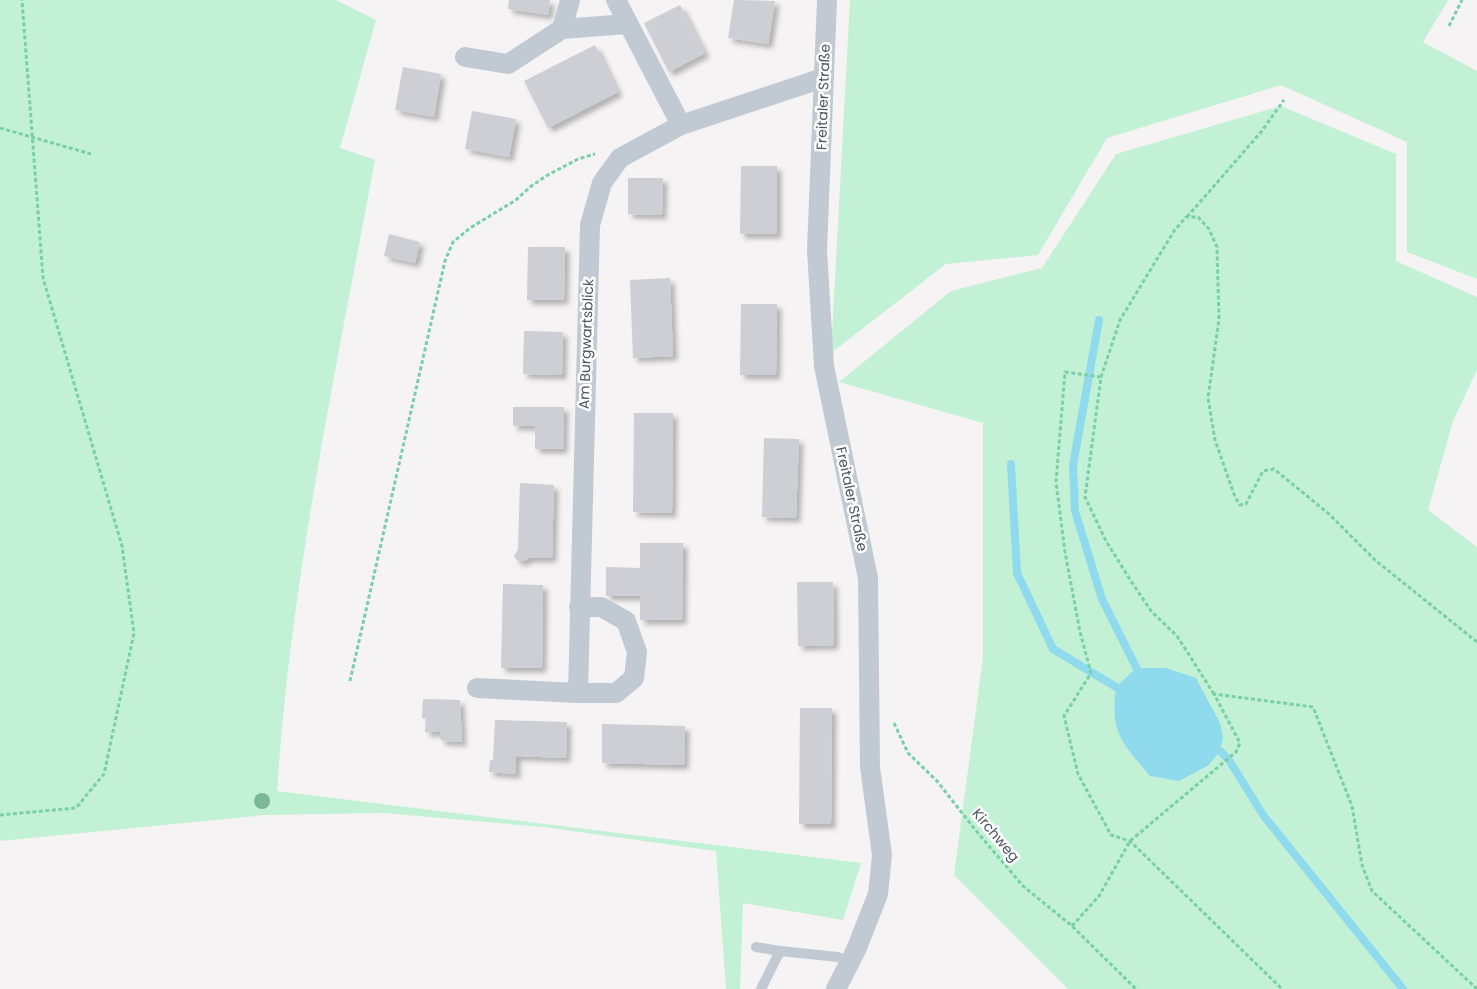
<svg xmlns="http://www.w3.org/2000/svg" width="1477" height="989" font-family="Poppins,sans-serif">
<defs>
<filter id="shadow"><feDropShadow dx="4.5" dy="4.5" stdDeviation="2.5" flood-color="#0004"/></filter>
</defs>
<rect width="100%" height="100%" fill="#f5f3f3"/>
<g fill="#c3f1d5">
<path d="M 0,0 L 336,0 L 376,20 L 340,148 L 375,160 C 336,369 291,579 277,791 L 861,863 L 843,920 L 743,903 L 740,989 L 726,989 L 716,851 L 543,827 L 383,813 L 265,815 L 0,841 Z"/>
<path d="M 850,0 L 1448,0 L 1423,42 L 1477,71 L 1477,279 L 1407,252 L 1407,142 L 1281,85 L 1107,138 L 1038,255 L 946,264 L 831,353 Z"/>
<path d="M 1281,106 L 1396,154 L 1396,261 L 1477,297 L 1477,370 L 1453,421 L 1428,510 L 1477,547 L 1477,989 L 1068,989 L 954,875 L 983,657 L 983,423 L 839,382 L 951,291 L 1042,268 L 1116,154 Z"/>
</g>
<path fill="#90daee" d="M 1136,668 L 1166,668 L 1196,678 L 1220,723 L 1223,738 L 1220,751 L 1209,765 L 1179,781 L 1150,776 C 1122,742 1110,734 1116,687 Z"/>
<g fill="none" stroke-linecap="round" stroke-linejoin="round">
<g stroke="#90daee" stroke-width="8">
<path d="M 1099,320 L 1073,465 L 1075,511 L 1102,599 L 1141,677"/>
<path d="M 1011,464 L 1017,573 L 1053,649 L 1116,687"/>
<path d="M 1220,751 L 1229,760 L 1263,815 L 1403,989"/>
</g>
</g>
<g fill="#cdcfd5" filter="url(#shadow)">
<path d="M 509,0 L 550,0 L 548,15 L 508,9 Z"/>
<path d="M 734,0 L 775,1 L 768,44 L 728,38 Z"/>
<path d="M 680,5 L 705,53 L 669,72 L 644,23 Z"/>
<path d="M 595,45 L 618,92 L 548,128 L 524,81 Z"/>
<path d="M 403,67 L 441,74 L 434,117 L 395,110 Z"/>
<path d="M 472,111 L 516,119 L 509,157 L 465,149 Z"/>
<path d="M 741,166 L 777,166 L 777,234 L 740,234 Z"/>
<path d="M 628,178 L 663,178 L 662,215 L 628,214 Z"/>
<path d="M 389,234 L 420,242 L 415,263 L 384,256 Z"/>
<path d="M 528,247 L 565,247 L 564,300 L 527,300 Z"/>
<path d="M 670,278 L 673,356 L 633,358 L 630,280 Z"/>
<path d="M 741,304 L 777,304 L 776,375 L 740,375 Z"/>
<path d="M 524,331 L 563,332 L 562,375 L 523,374 Z"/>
<path d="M 513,407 L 564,407 L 563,449 L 535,449 L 535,426 L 513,426 Z"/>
<path d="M 634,413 L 673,413 L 672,513 L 633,512 Z"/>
<path d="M 764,438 L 799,439 L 796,518 L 762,517 Z"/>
<path d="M 520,483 L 554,485 L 552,558 L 528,558 L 524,561 L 518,561 L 514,557 L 518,549 Z"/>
<path d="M 640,543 L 683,543 L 682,620 L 640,620 L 640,596 L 606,596 L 606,567 L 640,568 Z"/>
<path d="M 797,582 L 833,582 L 834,645 L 798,646 Z"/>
<path d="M 503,584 L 543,585 L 542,668 L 501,668 Z"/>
<path d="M 423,699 L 460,700 L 462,742 L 443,741 L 440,738 L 440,732 L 425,732 L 426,718 L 422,718 Z"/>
<path d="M 800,708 L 832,708 L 831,824 L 799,824 Z"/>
<path d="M 495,720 L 567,722 L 566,758 L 516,756 L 516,774 L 489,772 L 490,760 L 493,760 Z"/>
<path d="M 602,724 L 685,726 L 684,765 L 602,763 Z"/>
</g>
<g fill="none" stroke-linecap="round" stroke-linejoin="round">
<g stroke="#7ad0a6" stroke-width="3" stroke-dasharray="4 2.5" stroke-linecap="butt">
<path d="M 1449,26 L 1462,0"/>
<path d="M 0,128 L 91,154"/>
<path d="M 1187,217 L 1261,132 L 1284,100"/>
<path d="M 1101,377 L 1065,372 L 1056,482 L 1065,552 L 1080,632 L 1091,673 L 1064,716 L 1078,774 L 1111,835 L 1130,841 L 1282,989"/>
<path d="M 350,681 L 445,261 L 453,242 L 470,228 L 516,200 L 530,187 L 546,176 L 578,159 L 595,154"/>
<path d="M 1214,694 L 1177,636 L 1151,611 L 1129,578 L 1106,541 L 1085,497 L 1101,377 L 1120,320 L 1174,231 L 1186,217 L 1198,217 L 1209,229 L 1217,247 L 1219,319 L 1208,398 L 1215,440 L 1235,497 L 1240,505 L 1246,504 L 1263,471 L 1274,469 L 1329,514 L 1375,560 L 1477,642"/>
<path d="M 894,723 L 908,753 L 937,781 L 977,832 L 1023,886 L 1072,926 L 1136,989"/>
<path d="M 0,815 L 76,808 L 104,774 L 134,633 L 122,546 L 43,278 L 22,0"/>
<path d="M 1072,926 L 1099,896 L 1130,841 L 1236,752 L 1240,743 L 1214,694 L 1313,707 L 1352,806 L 1362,865 L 1372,891 L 1477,989"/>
</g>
<g stroke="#c1cad2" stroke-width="10">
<path d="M 756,947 L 780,951"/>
<path d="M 761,989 L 780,951 L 838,957 L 850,962"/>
</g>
<g stroke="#c1cad2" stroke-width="20">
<path d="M 616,0 L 681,125"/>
<path d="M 827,0 L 817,250 L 824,366 L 868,578 L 870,767 L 882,855 L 878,894 L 856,950 L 836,989"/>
<path d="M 562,29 L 570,0"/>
<path d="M 465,57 L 508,64 L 562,29 L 627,24"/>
<path d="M 477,688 L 578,693 L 590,225 L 602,183 L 620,158 L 681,125 L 823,78"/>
<path d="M 578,693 L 616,693 L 634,678 L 637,652 L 626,621 L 601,607 L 579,607"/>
</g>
</g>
<circle fill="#7bb799" cx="262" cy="801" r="8"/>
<g text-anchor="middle" stroke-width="5" stroke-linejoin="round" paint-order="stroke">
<g font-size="14" fill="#4a5661" stroke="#fff">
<text transform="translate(823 97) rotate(-88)" y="5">Freitaler Straße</text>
<text transform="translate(586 344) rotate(-88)" y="5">Am Burgwartsblick</text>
<text transform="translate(852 499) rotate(78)" y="5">Freitaler Straße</text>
<text transform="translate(996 835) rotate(50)" y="5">Kirchweg</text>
</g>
</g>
</svg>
